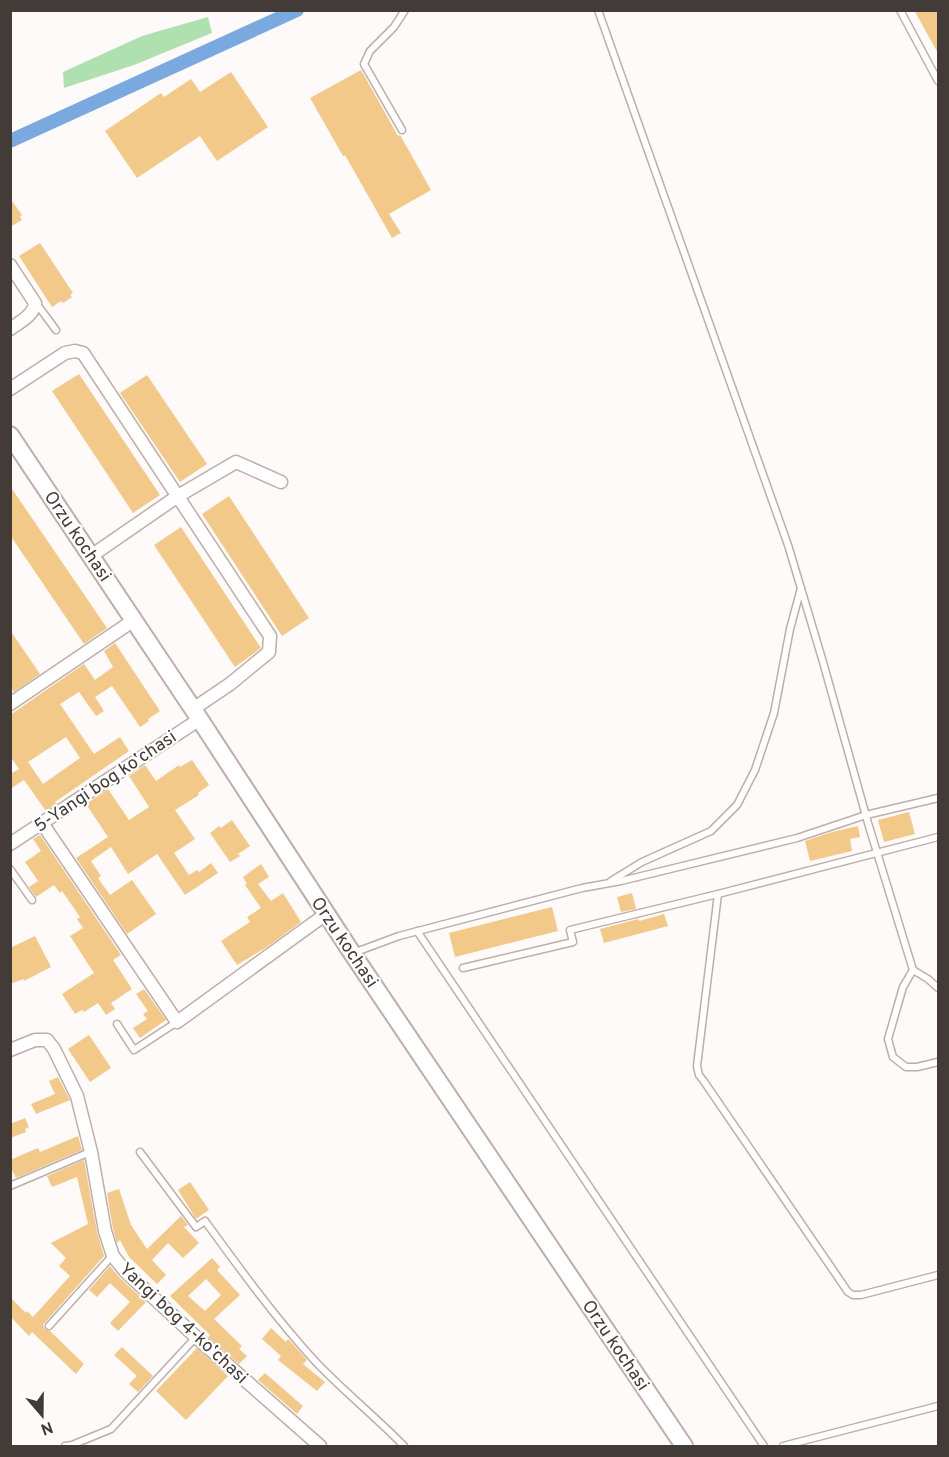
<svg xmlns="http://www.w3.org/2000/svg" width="949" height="1457" font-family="Overpass,sans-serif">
<rect width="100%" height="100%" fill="#fefaf9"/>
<path fill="#afe0b0" d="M 208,17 L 212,33 L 134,65 L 64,88 L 63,72 L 142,36 Z"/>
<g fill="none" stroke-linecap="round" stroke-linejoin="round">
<path stroke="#79a9de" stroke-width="14" d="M 10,141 L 297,10"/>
</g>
<g fill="#f3c98a" fill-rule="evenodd">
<path d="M 914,10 L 939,10 L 939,55 Z"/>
<path d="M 361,70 L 398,136 L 400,135 L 431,190 L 389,214 L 401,233 L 392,238 L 345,155 L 343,156 L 310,98 Z"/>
<path d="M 231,72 L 268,127 L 217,161 L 200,136 L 137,178 L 105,131 L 161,93 L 164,97 L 191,79 L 200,92 Z"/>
<path d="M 10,198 L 22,215 L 20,217 L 22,220 L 10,227 Z"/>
<path d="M 40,243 L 73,293 L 70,295 L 72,297 L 63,303 L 61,301 L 52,307 L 19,256 Z"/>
<path d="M 79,374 L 160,495 L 133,513 L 52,391 Z"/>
<path d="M 147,375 L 207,464 L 180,482 L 120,393 Z"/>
<path d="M 10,486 L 107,628 L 84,644 L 10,535 Z"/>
<path d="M 229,496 L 309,618 L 282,636 L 202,514 Z"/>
<path d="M 181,527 L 261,648 L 235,667 L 154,545 Z"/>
<path d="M 10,630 L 40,674 L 14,692 L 10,687 Z"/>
<path d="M 115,643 L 160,711 L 148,719 L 149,721 L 140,727 L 112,686 L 95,697 L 104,711 L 96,716 L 79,692 L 60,704 L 94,754 L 120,737 L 129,751 L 55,802 L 57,804 L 46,811 L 24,780 L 10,789 L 10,774 L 19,769 L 10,756 L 10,715 L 84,664 L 95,680 L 113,667 L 104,651 ZM 66,737 L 80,758 L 43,784 L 28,762 Z"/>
<path d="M 192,760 L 209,785 L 198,793 L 199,795 L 175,810 L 195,839 L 174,853 L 189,875 L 197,870 L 199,872 L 211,863 L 218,873 L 185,895 L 157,854 L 128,874 L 111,847 L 91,861 L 101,876 L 98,878 L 110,895 L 132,880 L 156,914 L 127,934 L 76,858 L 108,837 L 86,804 L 108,789 L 129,820 L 149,807 L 129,776 L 145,765 L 156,781 L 179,765 L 180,767 Z"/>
<path d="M 909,812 L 915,834 L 884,842 L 878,820 Z"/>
<path d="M 232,820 L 250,846 L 238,854 L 240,856 L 230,862 L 210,833 L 219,826 L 221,828 Z"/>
<path d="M 858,826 L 860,837 L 850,839 L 852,851 L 810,861 L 805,841 L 832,832 Z"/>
<path d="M 40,835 L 121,955 L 113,960 L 132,989 L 111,1003 L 115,1009 L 106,1015 L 98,1003 L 84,1012 L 82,1010 L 75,1014 L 62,994 L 94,973 L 70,936 L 83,928 L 77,919 L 80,917 L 62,891 L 60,893 L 54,885 L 36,897 L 29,887 L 38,881 L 25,862 L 41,851 L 33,839 Z"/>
<path d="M 261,864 L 269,877 L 258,884 L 271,901 L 283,893 L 301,922 L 267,947 L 237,965 L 221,941 L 250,922 L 247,917 L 261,908 L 245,885 L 247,884 L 243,877 Z"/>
<path d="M 632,893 L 636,909 L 621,912 L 617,897 Z"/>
<path d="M 552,907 L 558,931 L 455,957 L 449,933 Z"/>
<path d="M 664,914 L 668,926 L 604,943 L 600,929 L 638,919 L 639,921 Z"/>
<path d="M 35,936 L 51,967 L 24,981 L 24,979 L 10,984 L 10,948 Z"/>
<path d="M 144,989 L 166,1020 L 140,1038 L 133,1028 L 147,1019 L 143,1014 L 148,1011 L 136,994 Z"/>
<path d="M 89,1035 L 111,1068 L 90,1082 L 68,1049 Z"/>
<path d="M 58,1077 L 70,1100 L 36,1114 L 31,1104 L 55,1094 L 49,1081 Z"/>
<path d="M 25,1118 L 29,1127 L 25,1129 L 26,1132 L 10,1138 L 10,1124 Z"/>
<path d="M 78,1136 L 82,1150 L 16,1178 L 10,1166 L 10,1160 L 38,1148 L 40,1152 Z"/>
<path d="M 84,1160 L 97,1232 L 104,1256 L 43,1325 L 45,1329 L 50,1331 L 84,1364 L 76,1374 L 32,1332 L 29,1336 L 10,1316 L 10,1297 L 26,1313 L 27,1311 L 33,1317 L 70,1276 L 59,1266 L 66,1258 L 51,1243 L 88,1224 L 77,1177 L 52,1187 L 47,1176 Z"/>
<path d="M 190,1182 L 209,1210 L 196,1219 L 178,1190 Z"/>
<path d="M 119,1189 L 131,1225 L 147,1249 L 181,1216 L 188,1225 L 184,1227 L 199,1243 L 183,1258 L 168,1243 L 152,1260 L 166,1275 L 157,1284 L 129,1257 L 120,1240 L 117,1243 L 113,1229 L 107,1193 Z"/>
<path d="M 212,1258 L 220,1267 L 217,1270 L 240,1295 L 214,1319 L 242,1346 L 239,1349 L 247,1356 L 239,1364 L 208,1337 L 210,1335 L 170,1296 ZM 206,1279 L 221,1295 L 205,1311 L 188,1296 Z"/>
<path d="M 110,1266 L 120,1278 L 146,1302 L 118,1331 L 110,1323 L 130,1302 L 110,1283 L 97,1297 L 89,1290 Z"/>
<path d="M 271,1328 L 286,1342 L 288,1339 L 292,1343 L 307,1360 L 303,1364 L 325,1382 L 317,1391 L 278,1360 L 281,1356 L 262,1339 Z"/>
<path d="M 122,1347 L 153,1376 L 138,1392 L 129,1384 L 137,1376 L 114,1355 Z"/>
<path d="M 197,1348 L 228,1376 L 186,1420 L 156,1391 Z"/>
<path d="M 265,1373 L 303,1406 L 297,1414 L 258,1380 Z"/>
</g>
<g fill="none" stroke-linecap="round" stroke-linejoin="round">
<defs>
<g id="service">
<path d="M 598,10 L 788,545 L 823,662 L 868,823 L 913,970 L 928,979 L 938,988"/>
<path d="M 900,10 L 938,81"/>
<path d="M 402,130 L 364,64 L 370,51 L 394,27 L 405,10"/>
<path d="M 36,303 L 56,330"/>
<path d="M 938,837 L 718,894 L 697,1066 L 699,1075 L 703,1080 L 848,1292 L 853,1295 L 861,1295 L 938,1275"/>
<path d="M 10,869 L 32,900"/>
<path d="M 611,881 L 642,862 L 711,831 L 737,805 L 755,770 L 774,713 L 790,629 L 801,588"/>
<path d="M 417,931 L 764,1446"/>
<path d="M 353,953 L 399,936 L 582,888 L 621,881 L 797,838 L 866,815 L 938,798"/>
<path d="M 463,968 L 573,942 L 570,930 L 718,894"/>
<path d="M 913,970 L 903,987 L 888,1039 L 893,1057 L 906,1067 L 917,1067 L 938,1062"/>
<path d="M 117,1024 L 134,1050 L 177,1022"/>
<path d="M 140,1152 L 196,1227 L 205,1221 C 240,1269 274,1316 314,1360 C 342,1390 375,1416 404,1446"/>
<path d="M 10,1186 L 90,1152"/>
<path d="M 49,1326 L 112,1256"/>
<path d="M 65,1446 L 72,1445 L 111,1429 L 196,1337"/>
<path d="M 783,1446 L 938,1406"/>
</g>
<g id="minor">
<path d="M 10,265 L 35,303 C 34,315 20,322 10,329"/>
<path d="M 10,389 L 65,353 L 75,351 L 83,353 L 270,636 L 269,652 L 230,684 L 193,709"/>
<path d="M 91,556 L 178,496 L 236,462 L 281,482"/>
<path d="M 10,704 L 134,620"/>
<path d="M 42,823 L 177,1022 L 326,914"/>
<path d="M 10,844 L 200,719"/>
<path d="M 10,1050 L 35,1040 L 47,1040 L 54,1049 L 77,1096 L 91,1152 L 105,1231 L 113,1256 L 126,1272 L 196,1337 L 320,1446"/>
</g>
<path id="secondary" d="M 10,435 L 193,709 L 352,953 L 684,1446"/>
</defs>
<use href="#service" stroke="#beaea6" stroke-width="9"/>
<use href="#minor" stroke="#beaea6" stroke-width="15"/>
<use href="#secondary" stroke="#beaea6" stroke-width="20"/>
<use href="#service" stroke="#fff" stroke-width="6"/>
<use href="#minor" stroke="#fff" stroke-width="12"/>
<use href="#secondary" stroke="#fff" stroke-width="16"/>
</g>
<g text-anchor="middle" stroke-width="4.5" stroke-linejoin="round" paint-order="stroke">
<g font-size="18" fill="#423b38" stroke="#fff">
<text transform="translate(78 536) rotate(56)" y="6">Orzu kochasi</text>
<text transform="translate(105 781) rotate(-34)" y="6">5-Yangi bog koʼchasi</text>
<text transform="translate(345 942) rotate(56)" y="6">Orzu kochasi</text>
<text transform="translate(184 1323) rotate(43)" y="6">Yangi bog 4-koʼchasi</text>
<text transform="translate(616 1345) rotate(56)" y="6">Orzu kochasi</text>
</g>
</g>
<rect width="949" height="1457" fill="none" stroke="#423b38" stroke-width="24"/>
<g transform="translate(42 1415) rotate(160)" stroke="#ffffff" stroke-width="4.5" paint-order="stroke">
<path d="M0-4.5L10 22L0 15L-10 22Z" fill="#423b38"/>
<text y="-9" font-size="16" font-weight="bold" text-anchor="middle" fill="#423b38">N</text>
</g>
</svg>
